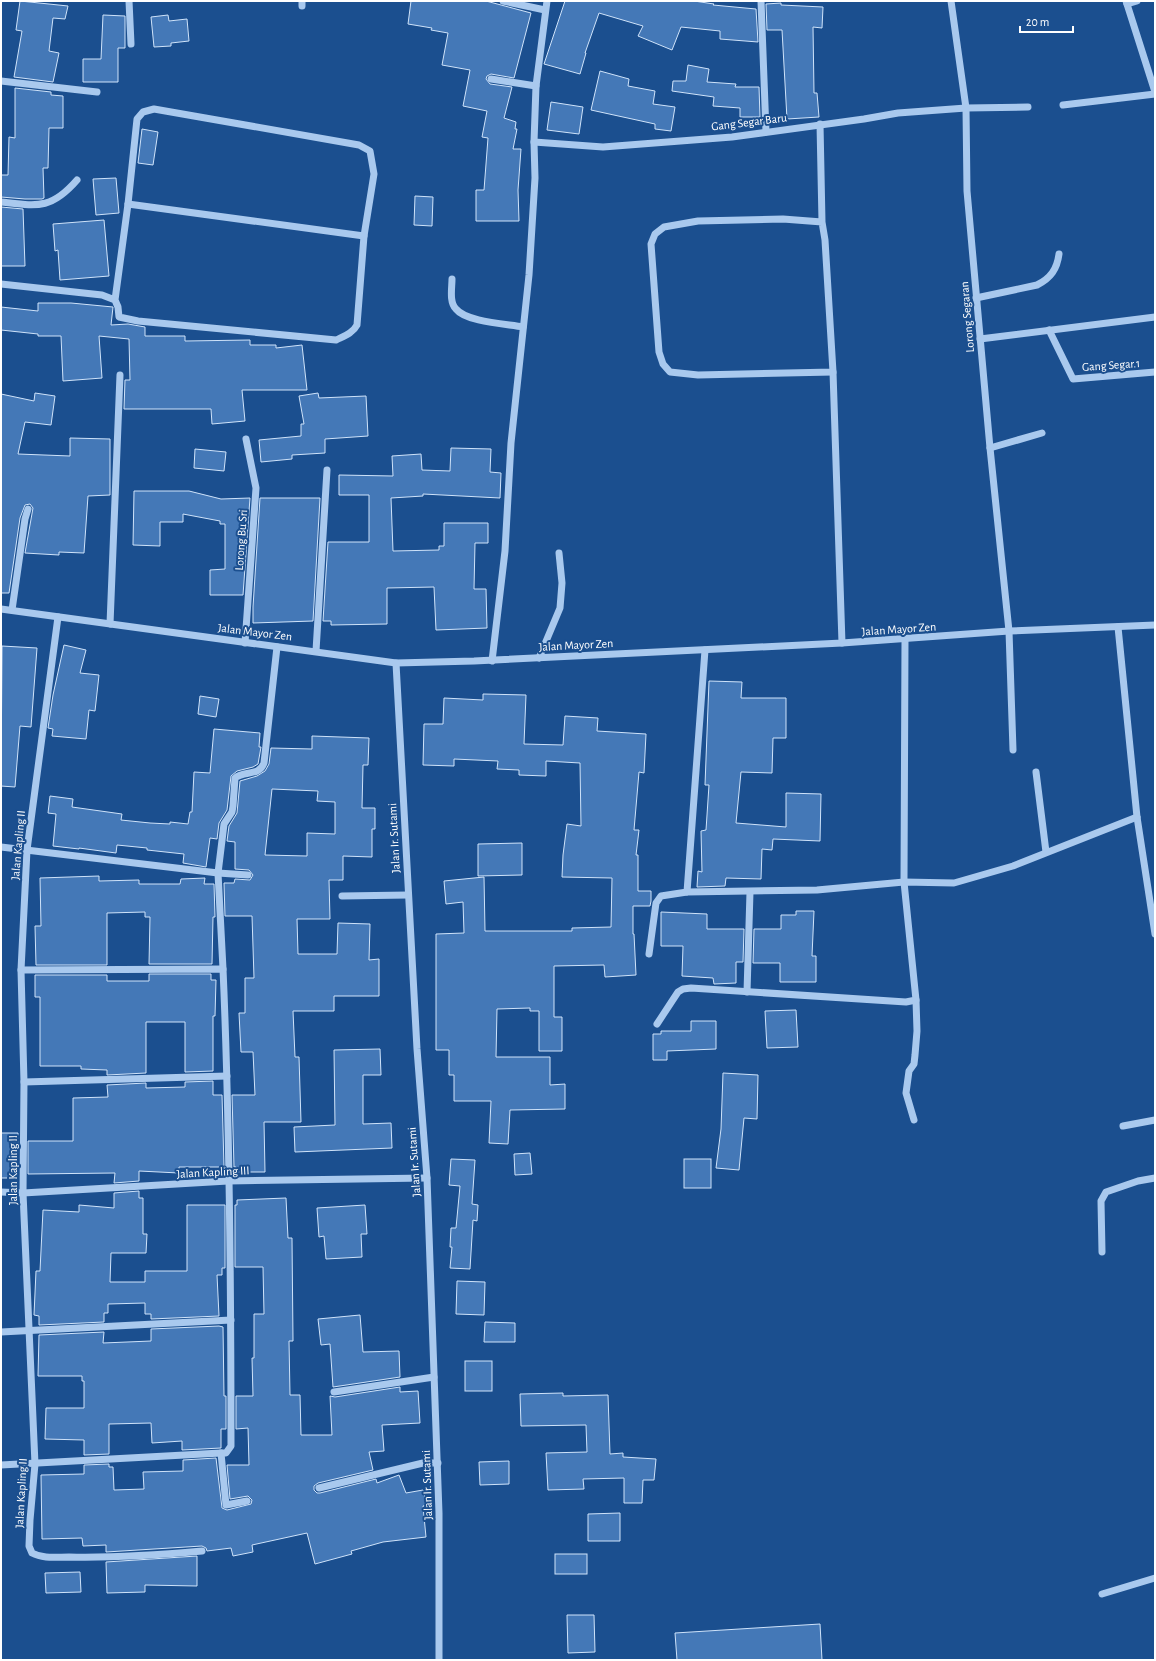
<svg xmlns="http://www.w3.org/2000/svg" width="1156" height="1661" font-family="'Alegreya Sans',sans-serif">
<rect width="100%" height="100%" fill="#1b4f8f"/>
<g fill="#4478b7" stroke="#cfe3fa" fill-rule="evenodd">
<path d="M 20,1 L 68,6 L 65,19 L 53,18 L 49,51 L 59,53 L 53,82 L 14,77 L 22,31 L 16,30 Z"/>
<path d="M 411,1 L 486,1 L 531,13 L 514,78 L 491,74 L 487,76 L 486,79 L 490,84 L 512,87 L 504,118 L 516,122 L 515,129 L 517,129 L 513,149 L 521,149 L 518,190 L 519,221 L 476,221 L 476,190 L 484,190 L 488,138 L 482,137 L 487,111 L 463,106 L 470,70 L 442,65 L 448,33 L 431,30 L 432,28 L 408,24 Z"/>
<path d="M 565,1 L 694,1 L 714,4 L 713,5 L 756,9 L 758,42 L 720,39 L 720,31 L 681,27 L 672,50 L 638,36 L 643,26 L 599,13 L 585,53 L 586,53 L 580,74 L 544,64 Z"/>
<path d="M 781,3 L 781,5 L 823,7 L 822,28 L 813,27 L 814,93 L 817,93 L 819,117 L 787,119 L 782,30 L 767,30 L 766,4 Z"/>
<path d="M 103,15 L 125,16 L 125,48 L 118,48 L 118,82 L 83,82 L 83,59 L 101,59 Z"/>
<path d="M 168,15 L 169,21 L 187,19 L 189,41 L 171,43 L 171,46 L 154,47 L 151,17 Z"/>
<path d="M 688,65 L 709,69 L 707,82 L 736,84 L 735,87 L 759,87 L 760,117 L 740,117 L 740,108 L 713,106 L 714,97 L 672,91 L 673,81 L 686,81 Z"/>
<path d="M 600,71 L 629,79 L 628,86 L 655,91 L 653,104 L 675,107 L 671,131 L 655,129 L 655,124 L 591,110 Z"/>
<path d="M 15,88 L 51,92 L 51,95 L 63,96 L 63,128 L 49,128 L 48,168 L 43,168 L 44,198 L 42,199 L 25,199 L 1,197 L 1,175 L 8,175 L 9,137 L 15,138 Z"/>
<path d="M 551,102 L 583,107 L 579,134 L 547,130 Z"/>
<path d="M 142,129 L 158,132 L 153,165 L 138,163 Z"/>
<path d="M 116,178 L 119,213 L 96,215 L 93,179 Z"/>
<path d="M 415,196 L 433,197 L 432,226 L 414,225 Z"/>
<path d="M 1,207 L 23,209 L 25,266 L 1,266 Z"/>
<path d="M 104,220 L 109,276 L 60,280 L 58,250 L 55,251 L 53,224 Z"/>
<path d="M 38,303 L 71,303 L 113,307 L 111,325 L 128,324 L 145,327 L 145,336 L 185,336 L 185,341 L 250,340 L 250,345 L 276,345 L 276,348 L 302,345 L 307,390 L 242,390 L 245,421 L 212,424 L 211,409 L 124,409 L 125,380 L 130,380 L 129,339 L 99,336 L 102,378 L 63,381 L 61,336 L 38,336 L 38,334 L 1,330 L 1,307 L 38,311 Z"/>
<path d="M 35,393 L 55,396 L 51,425 L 25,422 L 18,454 L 70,456 L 70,438 L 110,439 L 110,495 L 88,496 L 84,553 L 59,552 L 59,555 L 25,553 L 33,508 L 30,504 L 25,505 L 20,518 L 9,593 L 1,593 L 1,394 L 34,401 Z"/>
<path d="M 318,393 L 319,398 L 366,396 L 368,436 L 325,439 L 325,453 L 292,455 L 292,459 L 261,462 L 259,440 L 301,436 L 301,424 L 304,424 L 299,396 Z"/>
<path d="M 451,448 L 491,449 L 490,472 L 501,473 L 500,498 L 423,494 L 423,496 L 391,498 L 393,551 L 439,550 L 439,546 L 444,546 L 444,523 L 488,523 L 488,543 L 475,543 L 474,589 L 486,589 L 487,628 L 436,630 L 434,587 L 387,588 L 387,624 L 331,625 L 331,621 L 323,621 L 328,542 L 369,542 L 369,495 L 339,495 L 339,475 L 393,476 L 392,456 L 421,454 L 422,470 L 450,471 Z"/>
<path d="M 195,449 L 226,452 L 224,471 L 194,468 Z"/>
<path d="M 134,491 L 189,491 L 221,499 L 250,498 L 243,595 L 210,595 L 210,570 L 225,569 L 225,524 L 220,524 L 220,521 L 183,514 L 183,522 L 160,522 L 160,546 L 133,545 Z"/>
<path d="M 260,498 L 320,498 L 313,621 L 253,623 L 253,607 Z"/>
<path d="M 64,645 L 86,650 L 80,673 L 99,675 L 95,711 L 89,710 L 86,739 L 52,736 L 53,729 L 48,728 L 53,695 Z"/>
<path d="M 2,646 L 37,648 L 31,727 L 20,726 L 15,787 L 1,786 Z"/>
<path d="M 709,681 L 742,682 L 741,698 L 786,698 L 786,738 L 773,738 L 772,773 L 741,772 L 736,823 L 786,827 L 786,793 L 821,794 L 820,841 L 773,839 L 772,850 L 762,849 L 761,879 L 726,878 L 725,886 L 697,887 L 698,871 L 702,872 L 701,831 L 706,830 L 709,785 L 705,785 Z"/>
<path d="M 483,694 L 526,695 L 524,744 L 563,745 L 565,716 L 598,718 L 597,731 L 646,734 L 644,773 L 639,772 L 634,830 L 639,830 L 636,855 L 638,855 L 638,891 L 651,891 L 651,901 L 650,906 L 633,906 L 633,934 L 634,934 L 636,975 L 605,977 L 604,965 L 554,966 L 554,1017 L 562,1017 L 562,1051 L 539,1051 L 539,1011 L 530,1011 L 530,1008 L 497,1009 L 496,1057 L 550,1057 L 550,1085 L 565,1084 L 565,1109 L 510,1110 L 508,1144 L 489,1143 L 491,1101 L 454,1101 L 454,1075 L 449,1075 L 449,1050 L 436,1050 L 436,934 L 464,933 L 463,902 L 446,904 L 444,881 L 484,877 L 485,931 L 572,931 L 572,928 L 611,927 L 612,878 L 562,877 L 563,855 L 567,824 L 581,826 L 580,763 L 546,761 L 546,776 L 519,775 L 519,770 L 497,769 L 498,761 L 454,759 L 454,766 L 423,765 L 424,724 L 443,724 L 444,698 L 483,700 Z"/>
<path d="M 200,696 L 219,699 L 216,717 L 198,714 Z"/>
<path d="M 214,729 L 260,733 L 259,747 L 261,747 L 258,764 L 253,767 L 237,771 L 231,776 L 227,810 L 219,823 L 217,839 L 210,838 L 206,867 L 183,863 L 184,854 L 147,850 L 147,848 L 117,845 L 116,853 L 79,848 L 79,849 L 53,846 L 56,814 L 48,813 L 50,796 L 73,799 L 72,807 L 122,814 L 121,820 L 150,823 L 170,824 L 170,822 L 188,824 L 190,812 L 192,812 L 194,772 L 210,773 Z"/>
<path d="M 312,736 L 369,738 L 368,765 L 363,765 L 362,808 L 375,808 L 375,829 L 372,829 L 372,857 L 343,856 L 343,880 L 329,880 L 330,919 L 297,919 L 298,954 L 337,954 L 338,923 L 370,924 L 369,960 L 379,959 L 379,996 L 334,996 L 334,1011 L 293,1011 L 295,1057 L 299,1057 L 301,1122 L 264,1122 L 265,1172 L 237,1172 L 236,1167 L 234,1167 L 232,1095 L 255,1095 L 253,1052 L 241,1052 L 239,1013 L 245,1013 L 245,978 L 254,978 L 252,916 L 225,916 L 224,883 L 234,883 L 235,879 L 250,880 L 253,875 L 249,870 L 235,869 L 235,842 L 227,841 L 229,826 L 237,813 L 240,781 L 257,776 L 265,771 L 269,764 L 271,748 L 312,749 ZM 272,789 L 318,791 L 317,801 L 335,802 L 335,834 L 307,833 L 307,856 L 265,855 Z"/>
<path d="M 522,843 L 522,875 L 478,876 L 478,844 Z"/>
<path d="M 99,876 L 99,881 L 139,880 L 139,884 L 180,884 L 181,879 L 205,878 L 204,884 L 214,884 L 215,917 L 213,917 L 212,964 L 149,964 L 150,917 L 145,917 L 145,912 L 107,913 L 107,965 L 36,965 L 35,926 L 41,926 L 40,878 Z"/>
<path d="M 796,911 L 814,911 L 812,956 L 816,956 L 816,982 L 780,982 L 780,963 L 753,963 L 754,929 L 781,929 L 781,915 L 796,915 Z"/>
<path d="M 661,912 L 707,914 L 707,929 L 744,929 L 743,962 L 736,962 L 736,983 L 714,984 L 713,978 L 682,976 L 683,946 L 661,946 Z"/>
<path d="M 149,974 L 211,974 L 211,980 L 216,980 L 215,1016 L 213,1016 L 213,1071 L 185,1072 L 185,1022 L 146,1022 L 146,1073 L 107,1075 L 107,1070 L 81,1069 L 81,1066 L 40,1066 L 40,997 L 35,997 L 35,975 L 107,975 L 107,981 L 149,981 Z"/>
<path d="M 796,1010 L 798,1047 L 767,1048 L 765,1011 Z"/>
<path d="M 691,1021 L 716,1021 L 716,1049 L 667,1051 L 667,1060 L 653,1060 L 653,1034 L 661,1034 L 661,1031 L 691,1031 Z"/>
<path d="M 380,1049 L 381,1075 L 363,1075 L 363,1124 L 391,1123 L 392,1148 L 295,1152 L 294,1127 L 335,1125 L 334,1050 Z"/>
<path d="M 723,1073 L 758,1075 L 757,1119 L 744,1118 L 739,1170 L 716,1168 L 721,1129 Z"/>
<path d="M 213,1081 L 213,1095 L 222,1095 L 224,1167 L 179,1167 L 179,1173 L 139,1171 L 139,1181 L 114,1183 L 115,1173 L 28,1174 L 28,1141 L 73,1141 L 73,1098 L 108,1097 L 107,1085 L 146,1083 L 146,1088 L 185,1087 L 185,1082 Z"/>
<path d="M 1,1133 L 18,1133 L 17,1178 L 1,1178 Z"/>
<path d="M 530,1153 L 532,1174 L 515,1175 L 514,1154 Z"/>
<path d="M 451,1159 L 475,1160 L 472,1204 L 478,1205 L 477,1221 L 473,1220 L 470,1269 L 450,1268 L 452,1247 L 450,1247 L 451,1228 L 456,1228 L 460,1186 L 449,1185 Z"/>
<rect x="684" y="1159" width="27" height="29"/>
<path d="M 139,1191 L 139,1198 L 143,1198 L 143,1234 L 147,1234 L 146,1253 L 111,1253 L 110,1282 L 145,1282 L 145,1271 L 187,1271 L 187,1205 L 225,1205 L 225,1268 L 222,1268 L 222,1275 L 217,1275 L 219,1316 L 151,1319 L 151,1314 L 145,1314 L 145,1303 L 108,1304 L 108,1313 L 104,1313 L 104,1322 L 39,1325 L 39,1316 L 34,1315 L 36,1271 L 40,1271 L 43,1210 L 79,1212 L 79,1205 L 114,1208 L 114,1193 Z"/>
<path d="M 286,1198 L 288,1238 L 292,1238 L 293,1341 L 289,1341 L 290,1395 L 300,1395 L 301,1435 L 332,1435 L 330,1396 L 335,1397 L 400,1387 L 400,1392 L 418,1391 L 420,1423 L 382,1425 L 384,1451 L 369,1452 L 373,1470 L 318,1483 L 314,1486 L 314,1490 L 317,1493 L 320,1493 L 376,1479 L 377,1483 L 399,1475 L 406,1493 L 423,1490 L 427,1505 L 423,1506 L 426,1537 L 383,1542 L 351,1551 L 352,1554 L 315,1564 L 307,1533 L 252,1545 L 253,1552 L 233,1556 L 231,1548 L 207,1551 L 206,1548 L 202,1546 L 106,1552 L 106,1545 L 83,1546 L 82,1538 L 42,1539 L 41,1475 L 84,1474 L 84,1465 L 109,1464 L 109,1467 L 113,1467 L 114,1490 L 144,1489 L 143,1472 L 183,1471 L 183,1460 L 216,1458 L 222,1508 L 227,1510 L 251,1504 L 252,1500 L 248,1496 L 230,1499 L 227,1465 L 249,1465 L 248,1428 L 236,1429 L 236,1396 L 253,1396 L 252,1358 L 254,1358 L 254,1314 L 264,1314 L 263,1267 L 235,1267 L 235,1205 L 237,1205 L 237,1200 Z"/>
<path d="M 365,1205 L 367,1234 L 361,1234 L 362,1257 L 326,1259 L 324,1236 L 319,1237 L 317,1208 Z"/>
<path d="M 457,1281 L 485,1282 L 484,1315 L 456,1314 Z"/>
<path d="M 360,1315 L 363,1352 L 399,1351 L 400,1377 L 333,1387 L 330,1344 L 321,1345 L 318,1319 Z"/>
<path d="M 485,1322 L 515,1323 L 515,1342 L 484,1342 Z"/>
<path d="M 219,1326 L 223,1327 L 224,1396 L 226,1396 L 226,1429 L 221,1429 L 221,1448 L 182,1450 L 182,1441 L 152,1443 L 151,1423 L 109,1424 L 109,1454 L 84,1455 L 84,1440 L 45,1439 L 46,1408 L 84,1408 L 84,1381 L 82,1381 L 82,1376 L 38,1376 L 39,1335 L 104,1332 L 103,1343 L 151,1341 L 151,1329 Z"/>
<rect x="465" y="1361" width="27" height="30"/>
<path d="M 563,1393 L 563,1396 L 608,1395 L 610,1454 L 623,1453 L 623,1457 L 656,1459 L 654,1480 L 643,1480 L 642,1503 L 624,1503 L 624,1478 L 583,1479 L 584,1489 L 548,1490 L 546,1453 L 587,1452 L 586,1425 L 521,1426 L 520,1394 Z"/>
<path d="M 509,1461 L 509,1484 L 480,1485 L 479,1462 Z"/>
<path d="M 620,1513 L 620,1541 L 588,1541 L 588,1514 Z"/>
<rect x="555" y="1554" width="32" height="20"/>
<path d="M 197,1556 L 197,1586 L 145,1585 L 145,1592 L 107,1593 L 106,1562 Z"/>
<path d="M 80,1572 L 81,1592 L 46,1593 L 45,1573 Z"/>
<path d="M 567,1615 L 594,1615 L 595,1652 L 568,1653 Z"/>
<path d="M 820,1624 L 822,1660 L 677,1660 L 675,1633 Z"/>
</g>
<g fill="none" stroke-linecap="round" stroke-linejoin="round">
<g stroke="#a9c9ee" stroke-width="7">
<path d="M 129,1 L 131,44"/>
<path d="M 503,1 L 545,10"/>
<path d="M 761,1 L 766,132"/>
<path d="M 951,1 L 966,108 L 967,191 L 990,448 L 1009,631 L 1013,750"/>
<path d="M 1126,1 L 1155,92"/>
<path d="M 1127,4 L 1137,1"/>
<path d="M 302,6 L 302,1"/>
<path d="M 491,79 L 536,86"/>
<path d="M 1,81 L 97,92"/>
<path d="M 1063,105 L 1155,94"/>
<path d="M 820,124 L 822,222 L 825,240 L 833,372 L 698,375 L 670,372 L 663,364 L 659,352 L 651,244 L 655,234 L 664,227 L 698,221 L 783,219 L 822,222"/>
<path d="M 534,142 L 603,147 L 732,137 L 864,119 L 898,113 L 966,108 L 1028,107"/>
<path d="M 1,202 C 37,206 51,210 77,180"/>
<path d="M 128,204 L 364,236"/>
<path d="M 452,279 C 452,288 449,302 456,309 C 466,322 507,324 523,327"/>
<path d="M 1,284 L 102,295 L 115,300 L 128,204 L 137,119 L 143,112 L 154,109 L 359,145 L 370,151 L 374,174 L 364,236 L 357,325 C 353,333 344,336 336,340 L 138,321 L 119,317 L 118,307 L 115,300"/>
<path d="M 976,298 L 1037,285 C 1051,278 1057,269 1059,254"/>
<path d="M 1049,330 L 1073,379 L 1155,372"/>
<path d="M 980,339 L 1155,317"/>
<path d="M 833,372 L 842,643"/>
<path d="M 990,448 L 1042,433"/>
<path d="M 1,609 L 396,663 L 474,661 L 842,643 L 1009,631 L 1155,625"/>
<path d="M 12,610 L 25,519 L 28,509"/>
<path d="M 58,617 L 27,850 L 21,970 L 24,1082 L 23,1193 L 35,1464 L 30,1520 L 29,1546 L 32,1553 C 43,1559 56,1557 69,1557 C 113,1558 158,1555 202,1551"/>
<path d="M 110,624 L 120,375"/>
<path d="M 1118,627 L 1137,817 L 1155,934"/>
<path d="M 245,643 L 256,488 L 246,439"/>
<path d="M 316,651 L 327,470"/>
<path d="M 539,658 L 560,608 L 562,583 L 559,553"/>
<path d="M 492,661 L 505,551 L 511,443 L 529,275 L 535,178 L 534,142 L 536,86 L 547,1"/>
<path d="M 396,663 L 417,1049 L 427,1178 L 439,1513 L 439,1660"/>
<path d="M 1036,772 L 1046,852"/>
<path d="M 1,847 L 218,873 L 248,875"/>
<path d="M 687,892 L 817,890 L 904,882 L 954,883 L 1013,866 L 1137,817"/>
<path d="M 342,896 L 408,895"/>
<path d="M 649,954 L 656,903 L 661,896 L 687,892 L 705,650"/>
<path d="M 223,969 L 218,873 L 224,824 L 232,812 L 233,806 L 235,778 C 244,770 259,777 264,763 L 277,647"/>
<path d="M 747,992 L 750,892"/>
<path d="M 657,1024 L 678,992 L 683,989 L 691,988 L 906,1002 L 916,1000 L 904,882 L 905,640"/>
<path d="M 24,1082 L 227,1076"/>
<path d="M 914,1120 L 906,1093 L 909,1071 L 914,1064 L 915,1055 L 917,1031 L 916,1000"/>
<path d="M 1123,1126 L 1155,1120"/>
<path d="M 1,1192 L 23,1193 L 228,1181 L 427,1178"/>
<path d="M 1102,1252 L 1101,1201 L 1106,1192 L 1138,1181 L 1155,1178"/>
<path d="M 1,1332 L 231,1320"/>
<path d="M 334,1392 L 434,1377"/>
<path d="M 221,1453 L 226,1505 L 247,1501"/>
<path d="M 1,1465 L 221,1453 L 226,1453 L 231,1446 C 231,1287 230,1128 223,969 L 21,970"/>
<path d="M 319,1488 L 423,1463 L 438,1463"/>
<path d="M 1102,1594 L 1155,1578"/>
</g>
</g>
<g text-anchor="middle" stroke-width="4" stroke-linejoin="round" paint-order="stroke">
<g font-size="12" fill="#fff" stroke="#1b4f8f">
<text transform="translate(749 122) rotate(-7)" y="4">Gang Segar Baru</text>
<text transform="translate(967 317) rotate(-95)" y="4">Lorong Segaran</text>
<text transform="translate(1111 365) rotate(-4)" y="4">Gang Segar.1</text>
<text transform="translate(241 540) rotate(-86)" y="4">Lorong Bu Sri</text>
<text transform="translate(899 629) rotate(-4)" y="4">Jalan Mayor Zen</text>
<text transform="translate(255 632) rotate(7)" y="4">Jalan Mayor Zen</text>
<text transform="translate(576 645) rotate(-3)" y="4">Jalan Mayor Zen</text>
<text transform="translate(394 838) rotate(-93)" y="4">Jalan Ir. Sutami</text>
<text transform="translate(18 845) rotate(-85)" y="4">Jalan Kapling II</text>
<text transform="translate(414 1162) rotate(-94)" y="4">Jalan Ir. Sutami</text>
<text transform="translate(13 1170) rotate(-90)" y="4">Jalan Kapling II</text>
<text transform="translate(213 1172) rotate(-3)" y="4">Jalan Kapling III</text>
<text transform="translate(427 1485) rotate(-92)" y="4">Jalan Ir. Sutami</text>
<text transform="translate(21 1493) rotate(-87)" y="4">Jalan Kapling II</text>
</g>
</g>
<rect width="1156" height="1661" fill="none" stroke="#ffffff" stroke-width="4"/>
<path d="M1020 26v6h53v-6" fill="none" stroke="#ffffff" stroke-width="2"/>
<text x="1026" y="26" font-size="12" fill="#ffffff" stroke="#1b4f8f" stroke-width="3" paint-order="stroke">20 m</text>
</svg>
